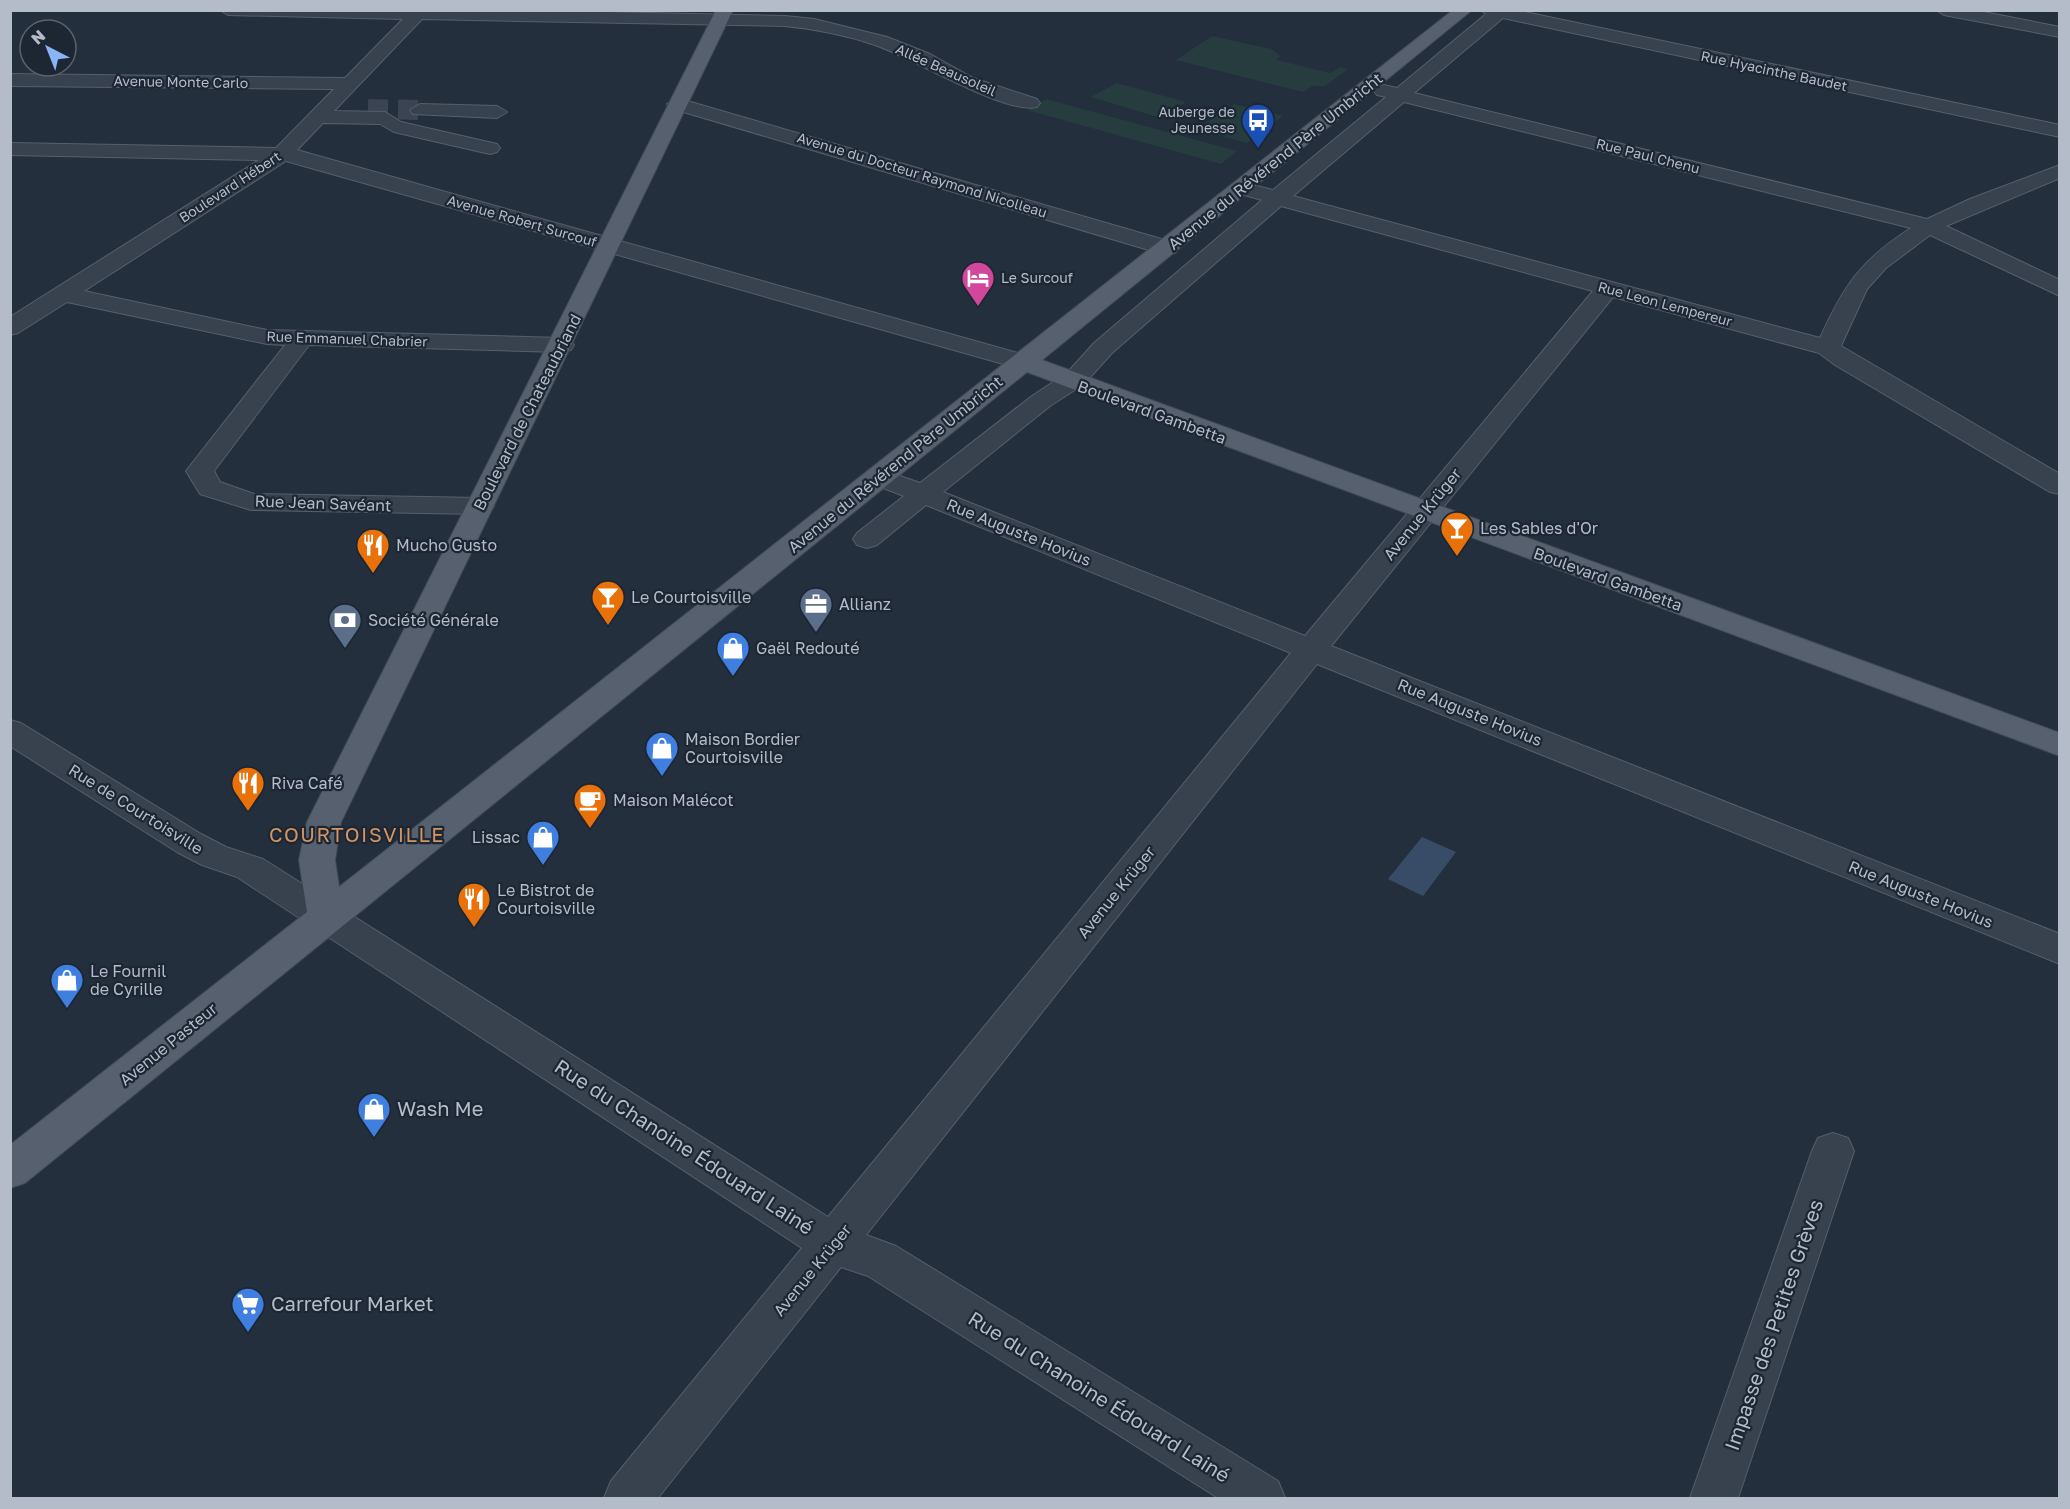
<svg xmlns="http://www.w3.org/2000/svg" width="2070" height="1509" font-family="'Golos Text',sans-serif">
<rect width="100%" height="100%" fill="#242f3e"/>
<g fill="#263c3f">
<path d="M 1212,36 L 1271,49 L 1281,56 L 1276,60 L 1330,73 L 1340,67 L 1348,69 L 1325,86 L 1312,86 L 1303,92 L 1176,60 Z"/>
<path d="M 1117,83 L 1186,102 L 1161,118 L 1091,97 Z"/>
<path d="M 1046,99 L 1237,151 L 1221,164 L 1027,110 Z"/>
<path d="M 1234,104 L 1283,116 L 1247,143 L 1197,129 Z"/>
</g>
<path fill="#394c67" d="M 1422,837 L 1456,852 L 1423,896 L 1388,879 Z"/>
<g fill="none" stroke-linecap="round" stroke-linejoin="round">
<path stroke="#3a4453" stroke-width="20" stroke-dasharray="20 10" stroke-linecap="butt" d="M 368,109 L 420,110"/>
<defs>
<g id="minor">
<path d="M 220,10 L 518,10 L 785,16 L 814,19 L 887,37 L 930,54 L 973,78 L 1037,99 L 1040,103 L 1037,107 C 1005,115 911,57 875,45 C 846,35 815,29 785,26 L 422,19 L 334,111 L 385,112 L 401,122 L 497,144 L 500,148 L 497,152 L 490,154 L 394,132 L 380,124 L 323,123 L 297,150 L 1032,357 L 1035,362 L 1032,367 L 1023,369 L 1014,367 L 286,161 L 84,291 L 267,330 L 562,338 L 571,340 L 574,345 L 571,350 L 562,352 L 309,345 L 214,471 L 220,482 L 254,494 L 480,498 L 490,500 L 494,506 L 490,512 L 480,514 L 251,510 L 200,494 L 186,471 L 285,345 L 267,344 L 67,302 L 18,333 L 10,335 L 10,317 L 259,160 L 10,155 L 10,143 L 276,148 L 334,89 L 10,86 L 10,74 L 345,78 L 403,19 L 228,15 Z"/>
<path d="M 1481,10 L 1516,10 L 2060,125 L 2060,137 L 1503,18 L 1414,93 L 1927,219 L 1970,199 L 2060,165 L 2060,178 L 1946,226 L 2060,280 L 2060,296 L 1930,235 L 1886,268 L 1867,289 L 1841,346 L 2060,474 L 2060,494 L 2050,492 L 1835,365 L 1819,353 L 1613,297 L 1331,646 L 2060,934 L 2060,964 L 1317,664 L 866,1235 L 896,1246 L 1278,1481 L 1285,1498 L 1218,1498 L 868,1276 L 841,1267 L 658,1498 L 604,1498 L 611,1481 L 802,1248 L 237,877 L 202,865 L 177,852 L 10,746 L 10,720 L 21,723 L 201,834 L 226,847 L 263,859 L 828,1217 L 1291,653 L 926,505 L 877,545 L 867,548 L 857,545 L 853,539 L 857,533 L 904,496 L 870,483 L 866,477 L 870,471 L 880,469 L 920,483 L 1032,396 L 1067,373 L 1094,343 L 1262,200 L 1234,192 L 1230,188 L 1234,184 L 1241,182 L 1273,190 L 1386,97 L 1377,95 L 1374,91 L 1377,87 L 1384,85 L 1397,88 L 1486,14 ZM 1404,102 L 1911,228 C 1861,260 1844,285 1820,338 L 1293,196 ZM 1281,206 L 1593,291 L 1305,636 L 943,492 L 1050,406 L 1084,384 L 1112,353 Z"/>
<path d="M 1936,10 L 1974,10 L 2060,27 L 2060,37 L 1944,15 Z"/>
<path d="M 677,98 L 1175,243 L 1178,248 L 1175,253 L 1159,253 L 670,108 L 667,104 Z"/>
<path d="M 420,104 L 497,106 L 507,112 L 497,118 L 413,114 L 410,110 Z"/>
<path d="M 1833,1133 L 1848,1138 L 1854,1151 L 1738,1498 L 1690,1498 L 1812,1151 L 1818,1138 Z"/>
</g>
<path id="major" d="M 716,10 L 733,10 L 341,822 L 335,860 L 339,887 L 1453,10 L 1472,10 L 1042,360 L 2060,733 L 2060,756 L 1027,372 L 25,1183 L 10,1188 L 10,1145 L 307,912 L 299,860 L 307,822 Z"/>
</defs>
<use href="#minor" stroke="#565f6c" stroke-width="2"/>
<use href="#major" stroke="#414a57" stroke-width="2"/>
<use href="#minor" fill="#38414e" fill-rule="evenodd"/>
<use href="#major" fill="#56606e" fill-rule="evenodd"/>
</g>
<defs>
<symbol id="bus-pin" viewBox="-11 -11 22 30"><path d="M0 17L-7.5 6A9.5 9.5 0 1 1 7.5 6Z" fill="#1a4fb4" stroke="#1d2633"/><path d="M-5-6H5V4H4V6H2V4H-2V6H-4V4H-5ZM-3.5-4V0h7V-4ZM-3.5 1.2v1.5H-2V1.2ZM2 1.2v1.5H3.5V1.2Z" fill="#fff"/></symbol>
<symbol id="hotel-pin" viewBox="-11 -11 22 30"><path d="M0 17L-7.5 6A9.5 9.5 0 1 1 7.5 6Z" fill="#d1479c" stroke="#1d2633"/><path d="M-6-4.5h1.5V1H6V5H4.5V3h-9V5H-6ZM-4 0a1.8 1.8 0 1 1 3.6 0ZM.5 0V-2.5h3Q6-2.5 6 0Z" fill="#fff"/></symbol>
<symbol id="bar-pin" viewBox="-11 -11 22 30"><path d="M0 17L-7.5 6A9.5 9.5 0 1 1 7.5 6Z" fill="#e8710a" stroke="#1d2633"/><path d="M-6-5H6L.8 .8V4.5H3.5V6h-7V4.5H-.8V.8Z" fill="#fff"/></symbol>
<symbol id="restaurant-pin" viewBox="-11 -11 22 30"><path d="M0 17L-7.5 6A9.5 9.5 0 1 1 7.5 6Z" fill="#e8710a" stroke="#1d2633"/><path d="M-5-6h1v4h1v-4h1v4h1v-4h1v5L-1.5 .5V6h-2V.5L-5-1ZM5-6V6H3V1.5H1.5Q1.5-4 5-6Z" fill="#fff"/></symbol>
<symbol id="office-pin" viewBox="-11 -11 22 30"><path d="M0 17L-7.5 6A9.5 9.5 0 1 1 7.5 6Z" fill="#5c6f8a" stroke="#1d2633"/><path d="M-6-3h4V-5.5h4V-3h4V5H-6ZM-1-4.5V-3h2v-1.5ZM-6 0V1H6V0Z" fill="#fff"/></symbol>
<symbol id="bank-pin" viewBox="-11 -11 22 30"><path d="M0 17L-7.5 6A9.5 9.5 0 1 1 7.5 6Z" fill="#5c6f8a" stroke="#1d2633"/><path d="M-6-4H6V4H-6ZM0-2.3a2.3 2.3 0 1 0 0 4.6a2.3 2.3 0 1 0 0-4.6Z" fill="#fff"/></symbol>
<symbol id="shop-pin" viewBox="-11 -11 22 30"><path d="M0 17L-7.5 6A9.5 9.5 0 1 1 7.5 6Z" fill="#3f7fe0" stroke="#1d2633"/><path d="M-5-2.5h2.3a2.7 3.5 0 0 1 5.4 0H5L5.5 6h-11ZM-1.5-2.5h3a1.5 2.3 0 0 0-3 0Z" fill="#fff"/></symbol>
<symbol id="cafe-pin" viewBox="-11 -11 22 30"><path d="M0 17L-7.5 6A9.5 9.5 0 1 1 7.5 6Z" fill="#e8710a" stroke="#1d2633"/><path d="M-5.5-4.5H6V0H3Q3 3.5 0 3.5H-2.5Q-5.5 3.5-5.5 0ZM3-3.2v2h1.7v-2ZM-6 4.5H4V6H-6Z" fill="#fff"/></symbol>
<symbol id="supermarket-pin" viewBox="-11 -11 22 30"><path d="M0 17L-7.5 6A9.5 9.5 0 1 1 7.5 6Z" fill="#3f7fe0" stroke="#1d2633"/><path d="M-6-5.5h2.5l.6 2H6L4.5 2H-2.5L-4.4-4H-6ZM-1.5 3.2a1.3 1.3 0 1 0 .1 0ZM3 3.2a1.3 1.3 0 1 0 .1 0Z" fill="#fff"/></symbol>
</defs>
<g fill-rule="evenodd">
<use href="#bus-pin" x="1239" y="101" width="38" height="52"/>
<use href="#hotel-pin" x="959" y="259" width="38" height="52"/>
<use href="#bar-pin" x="1438" y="509" width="38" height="52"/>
<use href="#restaurant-pin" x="354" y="526" width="38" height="52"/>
<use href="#bar-pin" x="589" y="578" width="38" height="52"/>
<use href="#office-pin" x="797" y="585" width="38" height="52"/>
<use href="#bank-pin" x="326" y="601" width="38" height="52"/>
<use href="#shop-pin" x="714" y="629" width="38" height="52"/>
<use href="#shop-pin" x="643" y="729" width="38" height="52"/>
<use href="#restaurant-pin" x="229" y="764" width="38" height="52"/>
<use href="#cafe-pin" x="571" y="781" width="38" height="52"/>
<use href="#shop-pin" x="524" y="818" width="38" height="52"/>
<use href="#restaurant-pin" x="455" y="880" width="38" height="52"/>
<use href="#shop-pin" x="48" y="961" width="38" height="52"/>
<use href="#shop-pin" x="355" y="1090" width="38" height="52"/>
<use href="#supermarket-pin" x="229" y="1285" width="38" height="52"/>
</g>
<g text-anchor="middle" stroke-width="4.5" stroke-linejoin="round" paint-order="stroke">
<g font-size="14" fill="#b4bcc9" stroke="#1d2633">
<text transform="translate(946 70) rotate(24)" y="5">Allée Beausoleil</text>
<text transform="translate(1774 71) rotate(12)" y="5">Rue Hyacinthe Baudet</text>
<text transform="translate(181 82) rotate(1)" y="5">Avenue Monte Carlo</text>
<text transform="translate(1648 156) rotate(14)" y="5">Rue Paul Chenu</text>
<text transform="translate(922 175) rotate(17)" y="5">Avenue du Docteur Raymond Nicolleau</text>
<text transform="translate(230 187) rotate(-33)" y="5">Boulevard Hébert</text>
<text transform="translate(522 221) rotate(16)" y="5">Avenue Robert Surcouf</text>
<text transform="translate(1665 304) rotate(15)" y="5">Rue Leon Lempereur</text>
<text transform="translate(347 339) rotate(2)" y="5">Rue Emmanuel Chabrier</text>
</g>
<g font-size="14" fill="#b4bcc9" stroke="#1d2633" text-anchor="end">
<text x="1235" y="117">Auberge de<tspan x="1235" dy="16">Jeunesse</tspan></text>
<text x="1001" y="283" text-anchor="start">Le Surcouf</text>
</g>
<g font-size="16" fill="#b4bcc9" stroke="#1d2633">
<text transform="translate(1275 161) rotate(-39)" y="6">Avenue du Révérend Père Umbricht</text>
<text transform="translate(527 412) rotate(-63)" y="6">Boulevard de Chateaubriand</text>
<text transform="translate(1152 412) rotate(20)" y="6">Boulevard Gambetta</text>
<text transform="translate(895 464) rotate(-39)" y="6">Avenue du Révérend Père Umbricht</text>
<text transform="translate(323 503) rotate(2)" y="6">Rue Jean Savéant</text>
<text transform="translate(1422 514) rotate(-51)" y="6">Avenue Krüger</text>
<text transform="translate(1019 532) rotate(22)" y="6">Rue Auguste Hovius</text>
<text transform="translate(1608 579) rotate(20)" y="6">Boulevard Gambetta</text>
<text transform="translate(1470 712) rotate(22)" y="6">Rue Auguste Hovius</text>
<text transform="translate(136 809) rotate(32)" y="6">Rue de Courtoisville</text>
<text transform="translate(1116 892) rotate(-51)" y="6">Avenue Krüger</text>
<text transform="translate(1921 894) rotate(22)" y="6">Rue Auguste Hovius</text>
<text transform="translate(168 1044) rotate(-39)" y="6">Avenue Pasteur</text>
<text transform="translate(812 1270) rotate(-51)" y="6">Avenue Krüger</text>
</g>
<g font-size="16" fill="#b4bcc9" stroke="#1d2633" text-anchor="start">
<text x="1480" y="534">Les Sables d'Or</text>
<text x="396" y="551">Mucho Gusto</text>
<text x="631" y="603">Le Courtoisville</text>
<text x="839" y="610">Allianz</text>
<text x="368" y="626">Société Générale</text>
<text x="756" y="654">Gaël Redouté</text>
<text x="685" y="745">Maison Bordier<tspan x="685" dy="18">Courtoisville</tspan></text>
<text x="271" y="789">Riva Café</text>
<text x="613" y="806">Maison Malécot</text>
<text x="520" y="843" text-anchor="end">Lissac</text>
<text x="497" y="896">Le Bistrot de<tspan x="497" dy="18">Courtoisville</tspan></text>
<text x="90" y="977">Le Fournil<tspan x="90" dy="18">de Cyrille</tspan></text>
</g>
<g font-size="20" letter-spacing="1.5" fill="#d59563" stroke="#1d2633">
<text x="357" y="842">COURTOISVILLE</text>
</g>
<g font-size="20" fill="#b4bcc9" stroke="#1d2633" text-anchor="start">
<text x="397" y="1116">Wash Me</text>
<text x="271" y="1311">Carrefour Market</text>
</g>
<g font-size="20" fill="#b4bcc9" stroke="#1d2633">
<text transform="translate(684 1147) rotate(33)" y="7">Rue du Chanoine Édouard Lainé</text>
<text transform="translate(1774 1325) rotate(-71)" y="7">Impasse des Petites Grèves</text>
<text transform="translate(1099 1397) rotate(32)" y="7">Rue du Chanoine Édouard Lainé</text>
</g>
</g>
<rect width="2070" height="1509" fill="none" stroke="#b4bcc9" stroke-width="24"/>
<g transform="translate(48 48) rotate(318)"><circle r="28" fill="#1d2633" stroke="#59626f" stroke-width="1.5"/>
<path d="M0-4.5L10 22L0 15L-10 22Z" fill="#8ab4f8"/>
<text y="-9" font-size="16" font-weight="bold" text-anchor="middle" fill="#b4bcc9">N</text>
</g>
</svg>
